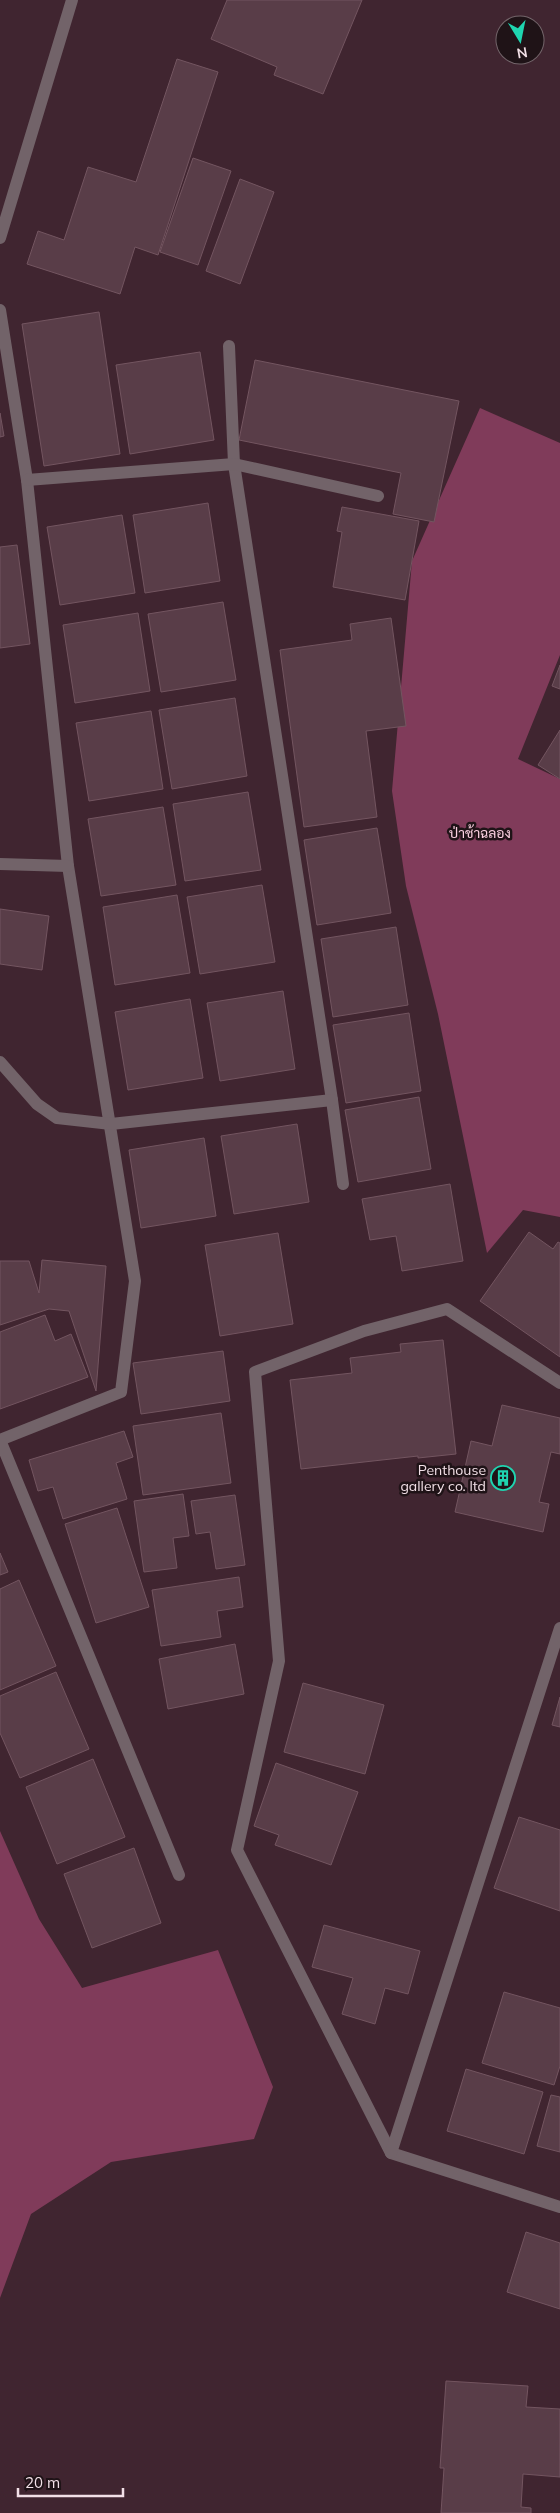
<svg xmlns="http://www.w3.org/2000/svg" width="560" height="2513" font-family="Mulish,Sarabun,sans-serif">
<rect width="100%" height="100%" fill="#402530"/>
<g fill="#803b5a">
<path d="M 480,408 L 560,443 L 560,655 L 518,759 L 560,779 L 560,1217 L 523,1210 L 487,1253 L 438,1014 L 406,886 L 392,791 L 412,561 Z"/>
<path d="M 0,1831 L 39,1919 L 82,1988 L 218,1950 L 273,2087 L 254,2139 L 111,2162 L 31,2214 L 0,2298 Z"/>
</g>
<g fill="#593d48" stroke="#735560">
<path d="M 227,0 L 362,0 L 323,94 L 274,75 L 277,67 L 211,39 Z"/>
<path d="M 177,59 L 218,72 L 158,255 L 135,247 L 120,294 L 27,264 L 38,231 L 64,240 L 88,167 L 136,182 Z"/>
<path d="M 193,158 L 231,171 L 198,265 L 160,252 Z"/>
<path d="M 240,179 L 274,192 L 240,284 L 206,271 Z"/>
<path d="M 99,312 L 120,454 L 44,466 L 22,324 Z"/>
<path d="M 200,352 L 214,440 L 130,454 L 116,365 Z"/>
<path d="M 255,360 L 459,401 L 434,522 L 393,514 L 401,473 L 239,440 Z"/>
<path d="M 0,413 L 4,436 L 0,437 Z"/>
<path d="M 208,503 L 220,581 L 145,593 L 133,515 Z"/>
<path d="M 342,507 L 419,521 L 405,600 L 333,587 L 342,532 L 337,531 Z"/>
<path d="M 122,515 L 135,593 L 60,605 L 47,527 Z"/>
<path d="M 17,545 L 30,644 L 0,648 L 0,547 Z"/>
<path d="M 223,602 L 236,680 L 161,692 L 148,614 Z"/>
<path d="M 138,613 L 150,691 L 75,703 L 63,625 Z"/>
<path d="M 391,618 L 406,726 L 366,731 L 377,817 L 304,827 L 280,650 L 352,640 L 350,624 Z"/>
<path d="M 560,665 L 560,689 L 552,686 Z"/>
<path d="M 235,698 L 247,776 L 172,789 L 159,710 Z"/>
<path d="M 151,711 L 163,789 L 89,801 L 76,723 Z"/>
<path d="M 560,730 L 560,779 L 538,765 Z"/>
<path d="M 248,792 L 261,870 L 185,881 L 173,804 Z"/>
<path d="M 163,807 L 176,885 L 101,896 L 88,819 Z"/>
<path d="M 377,828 L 391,913 L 317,925 L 304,840 Z"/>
<path d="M 262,885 L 275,962 L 200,974 L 187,897 Z"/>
<path d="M 177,895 L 190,973 L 115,985 L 103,907 Z"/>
<path d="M 0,909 L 49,916 L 42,970 L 0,964 Z"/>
<path d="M 396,927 L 408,1005 L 333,1017 L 321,939 Z"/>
<path d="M 283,991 L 295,1069 L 220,1081 L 207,1003 Z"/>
<path d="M 190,999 L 203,1078 L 128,1090 L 115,1012 Z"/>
<path d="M 409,1013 L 421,1091 L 346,1103 L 333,1025 Z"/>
<path d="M 419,1097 L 431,1169 L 358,1182 L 345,1110 Z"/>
<path d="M 297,1124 L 309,1202 L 234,1214 L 221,1136 Z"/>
<path d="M 204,1138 L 216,1216 L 141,1228 L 129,1150 Z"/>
<path d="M 450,1184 L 463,1261 L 402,1271 L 396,1236 L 370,1240 L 362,1199 Z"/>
<path d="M 529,1232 L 553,1249 L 558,1242 L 560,1243 L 560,1357 L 480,1301 Z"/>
<path d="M 278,1233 L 293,1324 L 220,1336 L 205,1245 Z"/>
<path d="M 42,1260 L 106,1266 L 96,1391 L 69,1311 L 49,1309 L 0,1325 L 0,1261 L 29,1261 L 39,1293 Z"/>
<path d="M 45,1315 L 55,1341 L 71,1334 L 88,1377 L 0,1409 L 0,1332 Z"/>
<path d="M 443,1340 L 456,1454 L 418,1458 L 418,1456 L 301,1469 L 290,1380 L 352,1373 L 350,1358 L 401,1352 L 400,1344 Z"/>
<path d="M 223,1351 L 230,1401 L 141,1414 L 133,1363 Z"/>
<path d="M 502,1405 L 560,1418 L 560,1454 L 551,1452 L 539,1502 L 549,1504 L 543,1532 L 455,1512 L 471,1441 L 492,1446 Z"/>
<path d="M 221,1413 L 231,1483 L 143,1495 L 133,1426 Z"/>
<path d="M 124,1431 L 133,1457 L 116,1463 L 127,1499 L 63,1519 L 53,1487 L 38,1491 L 29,1460 Z"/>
<path d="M 183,1494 L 189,1536 L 173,1538 L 177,1568 L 144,1572 L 134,1501 Z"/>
<path d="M 235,1495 L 245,1565 L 216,1569 L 210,1532 L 196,1534 L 191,1501 Z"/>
<path d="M 117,1508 L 149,1607 L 96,1623 L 65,1524 Z"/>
<path d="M 0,1553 L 8,1572 L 0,1575 Z"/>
<path d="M 239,1577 L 243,1607 L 217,1611 L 221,1637 L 161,1646 L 152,1590 Z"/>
<path d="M 19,1580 L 56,1666 L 0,1690 L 0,1589 Z"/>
<path d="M 235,1644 L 244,1694 L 168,1709 L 159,1659 Z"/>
<path d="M 56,1672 L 89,1749 L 20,1778 L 0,1733 L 0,1696 Z"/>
<path d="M 303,1683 L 384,1705 L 365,1774 L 284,1752 Z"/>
<path d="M 560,1697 L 560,1727 L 552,1725 Z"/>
<path d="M 93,1759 L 125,1837 L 57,1864 L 26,1787 Z"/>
<path d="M 276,1763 L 358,1792 L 331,1865 L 275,1845 L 279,1835 L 254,1826 Z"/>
<path d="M 519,1817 L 560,1830 L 560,1911 L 494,1888 Z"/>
<path d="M 134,1848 L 161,1923 L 92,1948 L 64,1874 Z"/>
<path d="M 324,1925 L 420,1951 L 408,1994 L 385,1988 L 375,2024 L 342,2014 L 353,1978 L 312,1967 Z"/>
<path d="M 504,1992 L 560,2008 L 560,2066 L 554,2085 L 482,2063 Z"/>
<path d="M 466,2069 L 543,2092 L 524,2154 L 447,2131 Z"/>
<path d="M 551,2095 L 560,2097 L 560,2152 L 537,2146 Z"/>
<path d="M 526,2232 L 560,2243 L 560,2309 L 507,2292 Z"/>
<path d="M 446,2381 L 528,2386 L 526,2407 L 560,2409 L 560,2477 L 523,2474 L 521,2507 L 531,2508 L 531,2513 L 441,2513 L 444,2468 L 440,2468 Z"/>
</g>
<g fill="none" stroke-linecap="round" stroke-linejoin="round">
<g stroke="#726369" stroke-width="12">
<path d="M 0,238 L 72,0"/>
<path d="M 0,310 L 27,480 L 68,866 L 135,1281 L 121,1392 L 0,1440"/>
<path d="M 229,346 L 234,464 L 332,1100 L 343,1184"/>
<path d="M 27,480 L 234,464 L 378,496"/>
<path d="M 0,864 L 68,866"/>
<path d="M 0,1062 L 37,1104 L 57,1118 L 111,1124 L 332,1100"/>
<path d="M 560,1383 L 447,1309 L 364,1331 L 255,1372 L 279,1661 L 237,1850 L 391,2153 L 560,2207"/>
<path d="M 0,1440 L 179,1875"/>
<path d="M 391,2153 L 560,1628"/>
</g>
</g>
<defs>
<symbol id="building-ring" viewBox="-11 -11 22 22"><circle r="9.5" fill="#1f1317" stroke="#1fd5b0" stroke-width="1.5"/><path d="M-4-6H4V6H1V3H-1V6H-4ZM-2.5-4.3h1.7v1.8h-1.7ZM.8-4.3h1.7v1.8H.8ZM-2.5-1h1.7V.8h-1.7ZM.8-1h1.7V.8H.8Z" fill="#1fd5b0"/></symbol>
</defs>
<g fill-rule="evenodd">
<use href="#building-ring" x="489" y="1464" width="28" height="28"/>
</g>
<g text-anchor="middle" stroke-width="5" stroke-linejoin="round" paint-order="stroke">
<g font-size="14" fill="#fcd1e1" stroke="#1f1317">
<text x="480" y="838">ป่าช้าฉลอง</text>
</g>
<g font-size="14" fill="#f2e0e7" stroke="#1f1317" text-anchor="end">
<text x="486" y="1475">Penthouse<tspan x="486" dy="16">gallery co. ltd</tspan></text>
</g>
</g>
<g transform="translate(520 40) rotate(170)"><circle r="24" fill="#1f1317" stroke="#73656a"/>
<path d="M0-4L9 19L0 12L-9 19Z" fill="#1fd5b0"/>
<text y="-8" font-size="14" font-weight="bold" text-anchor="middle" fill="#f2e0e7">N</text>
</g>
<path d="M18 2488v8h105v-8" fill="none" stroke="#f2e0e7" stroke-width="2.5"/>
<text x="25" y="2488" font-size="15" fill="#f2e0e7" stroke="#1f1317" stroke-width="4" paint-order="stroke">20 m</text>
</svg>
